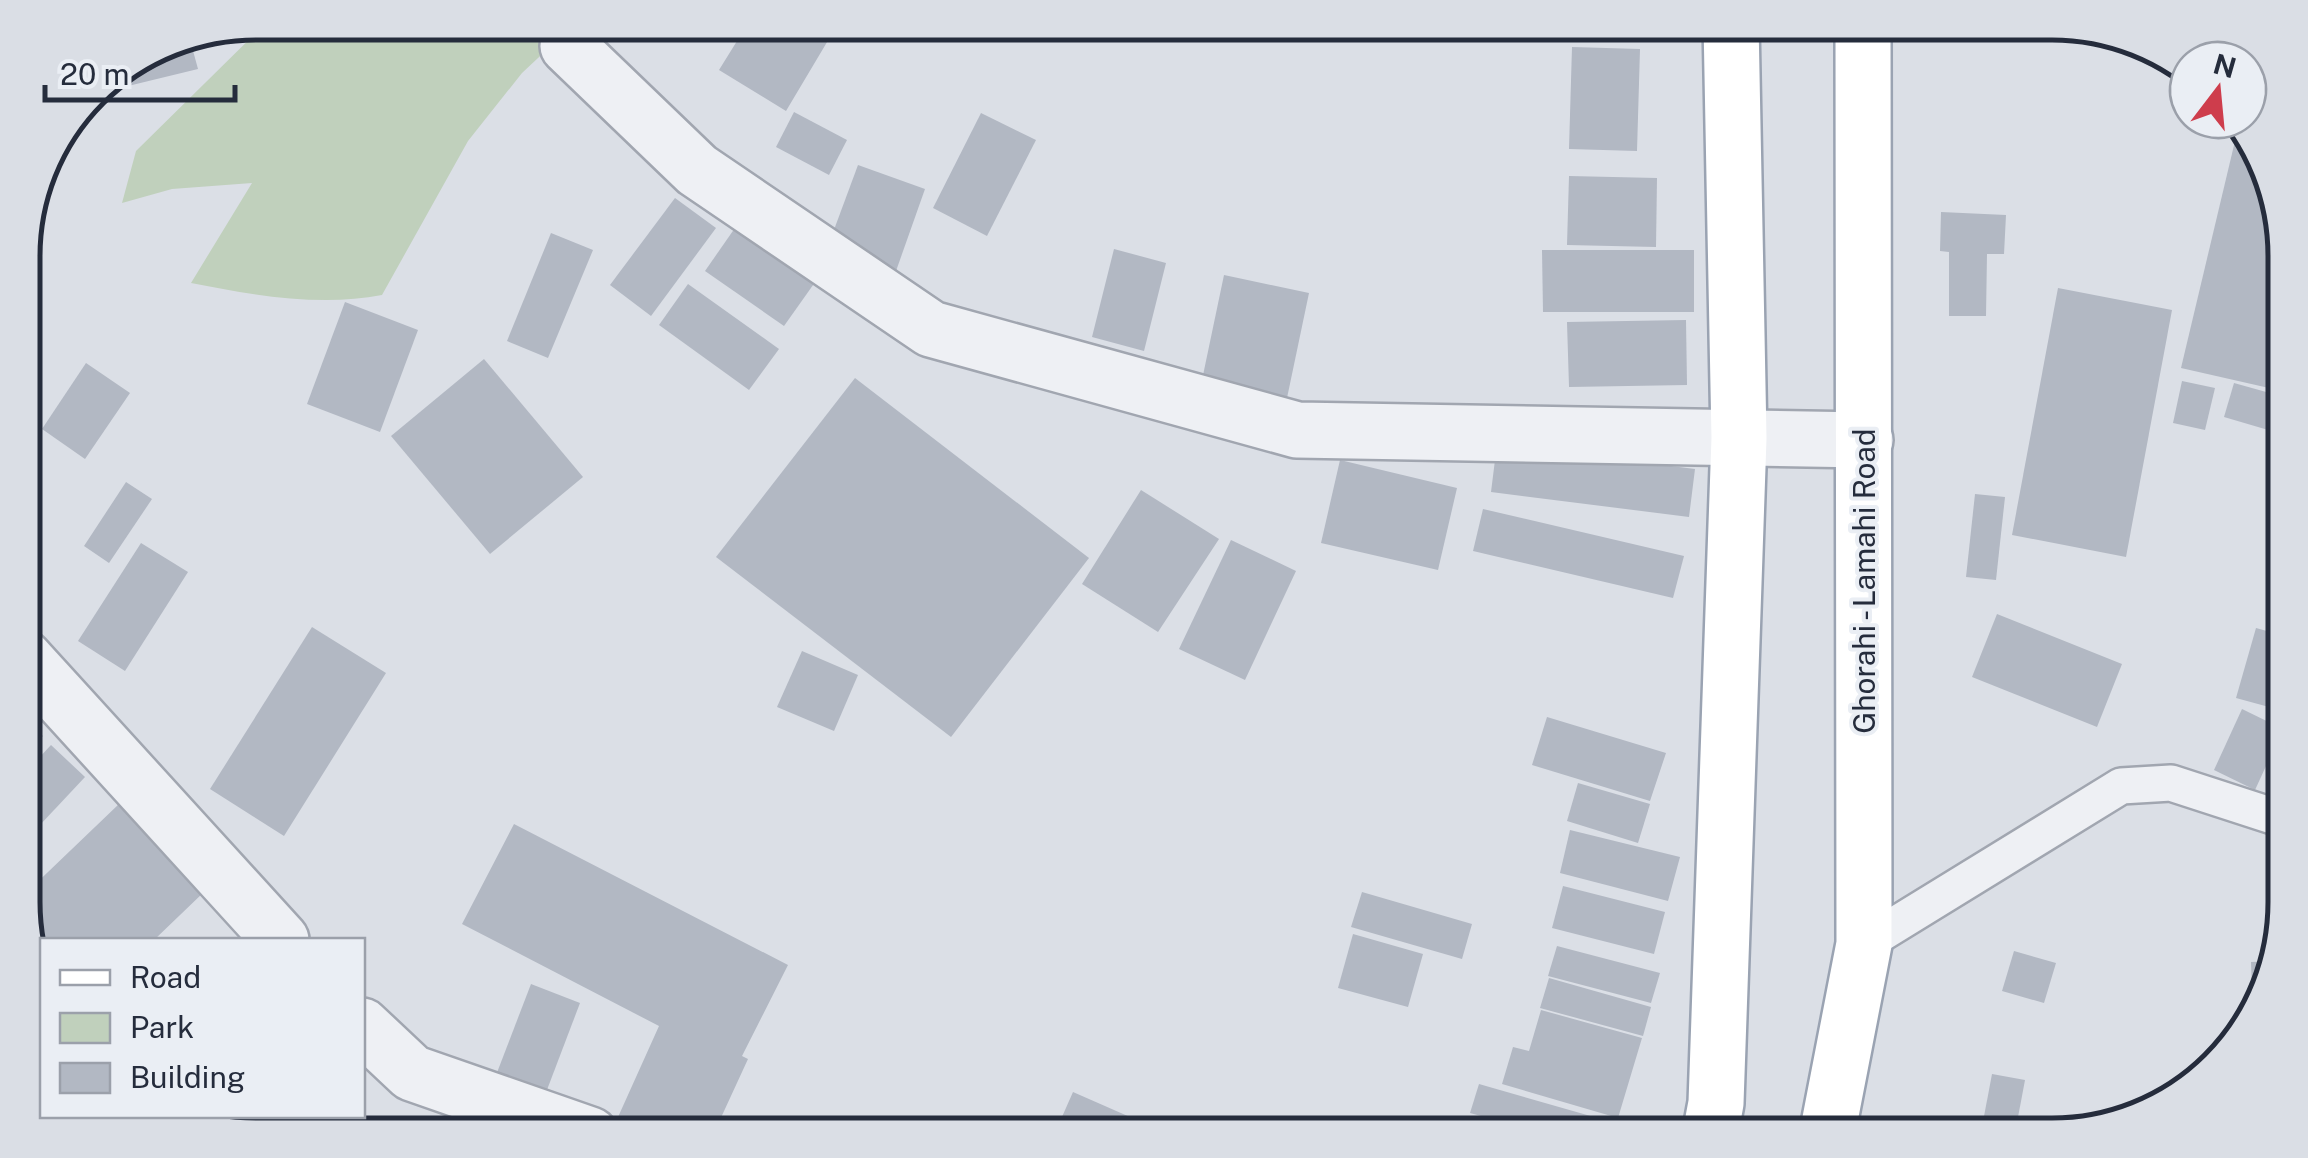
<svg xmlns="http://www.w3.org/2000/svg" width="2308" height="1158" font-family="'Public Sans',sans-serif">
<rect width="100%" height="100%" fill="#dbdfe6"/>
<path fill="#c0d0bc" d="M 266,23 L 642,23 L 620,28 L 569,29 L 522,73 L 468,141 L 382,295 C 320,307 252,295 191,283 L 252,183 L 172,189 L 122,203 L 136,151 Z"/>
<g fill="#b2b8c3">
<path d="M 727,22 L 839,22 L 786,111 L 719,70 L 737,41 L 722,32 Z"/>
<path d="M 1561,22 L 1621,22 L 1619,35 Z"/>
<path d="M 189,36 L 198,69 L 128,86 L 123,67 L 167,40 Z"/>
<path d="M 1572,47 L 1640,49 L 1637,151 L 1569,149 Z"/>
<path d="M 794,112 L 847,140 L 829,175 L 776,147 Z"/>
<path d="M 981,113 L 1036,140 L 987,236 L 933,208 Z"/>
<path d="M 2240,120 L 2284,226 L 2284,327 L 2269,388 L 2181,368 Z"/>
<path d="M 858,165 L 925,189 L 896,271 L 828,246 Z"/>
<path d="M 1569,176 L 1657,178 L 1656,247 L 1567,245 Z"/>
<path d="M 675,198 L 716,228 L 651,316 L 610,285 Z"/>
<path d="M 1941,212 L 2006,215 L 2004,254 L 1987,254 L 1986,316 L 1949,316 L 1949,252 L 1940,251 Z"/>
<path d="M 744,215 L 823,271 L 784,326 L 705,271 Z"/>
<path d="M 551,233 L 593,250 L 548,358 L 507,341 Z"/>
<path d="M 1114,249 L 1166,263 L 1144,351 L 1092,337 Z"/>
<path d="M 1542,250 L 1694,250 L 1694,312 L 1543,312 Z"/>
<path d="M 1224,275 L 1309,293 L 1287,398 L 1202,380 Z"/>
<path d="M 688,284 L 779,349 L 749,390 L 659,325 Z"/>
<path d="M 2058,288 L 2172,310 L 2126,557 L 2012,535 Z"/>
<path d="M 345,302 L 418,330 L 380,432 L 307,404 Z"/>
<path d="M 1686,320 L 1687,385 L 1569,387 L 1567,322 Z"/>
<path d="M 484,359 L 583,477 L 490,554 L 391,436 Z"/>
<path d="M 86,363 L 130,393 L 85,459 L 42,429 Z"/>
<path d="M 855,378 L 1089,558 L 951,737 L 716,557 Z"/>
<path d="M 2182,381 L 2215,388 L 2205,430 L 2173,423 Z"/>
<path d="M 2234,383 L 2284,397 L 2275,432 L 2224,417 Z"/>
<path d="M 1497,444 L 1695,469 L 1689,517 L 1491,492 Z"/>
<path d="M 1340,460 L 1457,488 L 1438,570 L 1321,543 Z"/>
<path d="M 2280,464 L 2284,465 L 2284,517 L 2266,511 Z"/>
<path d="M 126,482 L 152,499 L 109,563 L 84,546 Z"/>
<path d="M 1141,490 L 1219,539 L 1158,632 L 1082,584 Z"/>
<path d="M 1975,494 L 2005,497 L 1996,580 L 1966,577 Z"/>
<path d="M 1483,509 L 1684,556 L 1673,598 L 1473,551 Z"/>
<path d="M 1231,540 L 1296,571 L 1245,680 L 1179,649 Z"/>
<path d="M 141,543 L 188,572 L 125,671 L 78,641 Z"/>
<path d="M 1997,614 L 2122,664 L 2097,727 L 1972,677 Z"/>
<path d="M 312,627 L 386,673 L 284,836 L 210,789 Z"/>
<path d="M 2256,628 L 2285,636 L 2285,693 L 2280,710 L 2236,698 Z"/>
<path d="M 802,651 L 858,675 L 834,731 L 777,707 Z"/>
<path d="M 2242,709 L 2283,729 L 2255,790 L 2214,770 Z"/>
<path d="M 1547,717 L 1666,753 L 1650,801 L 1532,765 Z"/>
<path d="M 24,718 L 43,736 L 24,756 Z"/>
<path d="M 51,745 L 85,777 L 24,842 L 24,774 Z"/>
<path d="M 1578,783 L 1650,804 L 1638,843 L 1567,821 Z"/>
<path d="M 119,804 L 205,891 L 154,940 L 42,940 L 42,976 L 25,933 L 24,895 Z"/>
<path d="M 514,824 L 788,965 L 742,1056 L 748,1059 L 713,1135 L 636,1135 L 614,1126 L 659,1026 L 462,924 Z"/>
<path d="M 1570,830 L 1680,857 L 1668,901 L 1560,873 Z"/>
<path d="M 1563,886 L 1665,912 L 1654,954 L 1552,928 Z"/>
<path d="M 1362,892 L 1472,924 L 1462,959 L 1351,927 Z"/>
<path d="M 1353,934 L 1423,954 L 1408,1007 L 1338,988 Z"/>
<path d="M 1557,946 L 1660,973 L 1651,1003 L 1548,976 Z"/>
<path d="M 2014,951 L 2056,963 L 2044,1003 L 2002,991 Z"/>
<path d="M 2272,961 L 2262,1005 L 2253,1015 L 2251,962 Z"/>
<path d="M 1549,978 L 1651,1007 L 1643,1036 L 1540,1008 Z"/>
<path d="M 531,984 L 580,1003 L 542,1103 L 493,1083 Z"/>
<path d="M 1541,1010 L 1642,1038 L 1618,1118 L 1502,1084 L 1513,1047 L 1529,1051 Z"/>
<path d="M 1992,1074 L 2025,1080 L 2015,1133 L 1982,1127 Z"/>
<path d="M 1479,1084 L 1622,1125 L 1619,1135 L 1549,1135 L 1470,1113 Z"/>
<path d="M 1073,1092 L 1171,1135 L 1054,1135 Z"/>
</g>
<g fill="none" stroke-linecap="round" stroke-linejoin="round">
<defs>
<path id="lane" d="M 1864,944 L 2121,786 L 2171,783 L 2285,820"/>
<g id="street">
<path d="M 568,46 L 697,170 L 931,329 L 1297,430 L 1865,440"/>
<path d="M 24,658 L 281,940"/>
<path d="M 362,1026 L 412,1073 L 590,1135"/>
<path d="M 253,1135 L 267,1116"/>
</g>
<g id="primary">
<path d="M 1710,1135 L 1716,1103 L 1739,438 L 1731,22"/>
<path d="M 1827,1135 L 1864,944 L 1863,22"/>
</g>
</defs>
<use href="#lane" stroke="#a1a6b0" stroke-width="40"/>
<use href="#street" stroke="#a1a6b0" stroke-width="60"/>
<use href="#primary" stroke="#9aa3b2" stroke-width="60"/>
<use href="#lane" stroke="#eef0f4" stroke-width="35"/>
<use href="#street" stroke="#eef0f4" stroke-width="55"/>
<use href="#primary" stroke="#fff" stroke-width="55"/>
</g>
<g text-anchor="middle" stroke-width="8" stroke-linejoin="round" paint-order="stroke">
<g font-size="30" fill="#252c3c" stroke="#eaeef4">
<text transform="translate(1865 581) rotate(-90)" y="10">Ghorahi - Lamahi Road</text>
</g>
</g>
<path d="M0 0H2308V1158H0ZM256 40H2052A216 216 0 0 1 2268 256V902A216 216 0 0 1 2052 1118H256A216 216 0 0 1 40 902V256A216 216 0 0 1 256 40Z" fill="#dadee5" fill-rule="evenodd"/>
<path fill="none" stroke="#252c3c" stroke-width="5" d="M256 40H2052A216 216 0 0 1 2268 256V902A216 216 0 0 1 2052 1118H256A216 216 0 0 1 40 902V256A216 216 0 0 1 256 40Z"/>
<rect x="40" y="938" width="325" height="180" fill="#eaeef4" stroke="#9ba0aa" stroke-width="2.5"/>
<rect x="60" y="970" width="50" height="15" fill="#ffffff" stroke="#9ba0aa" stroke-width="2.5"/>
<text x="130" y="988" font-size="30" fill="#252c3c">Road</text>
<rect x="60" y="1013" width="50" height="30" fill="#c0d0bc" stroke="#9ba0aa" stroke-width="2.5"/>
<text x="130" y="1038" font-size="30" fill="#252c3c">Park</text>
<rect x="60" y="1063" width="50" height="30" fill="#b2b8c3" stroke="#9ba0aa" stroke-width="2.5"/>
<text x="130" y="1088" font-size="30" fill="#252c3c">Building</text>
<g transform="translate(2218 90) rotate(16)"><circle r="48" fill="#eaeef4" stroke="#9ba0aa" stroke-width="2.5"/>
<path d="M0-8L18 38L0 25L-18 38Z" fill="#ce3d4c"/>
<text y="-15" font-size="28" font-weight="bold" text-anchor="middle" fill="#252c3c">N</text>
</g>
<path d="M45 85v15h190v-15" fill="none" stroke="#252c3c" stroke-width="5"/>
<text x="60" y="85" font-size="30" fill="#252c3c" stroke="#eaeef4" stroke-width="8" paint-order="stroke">20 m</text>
</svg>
